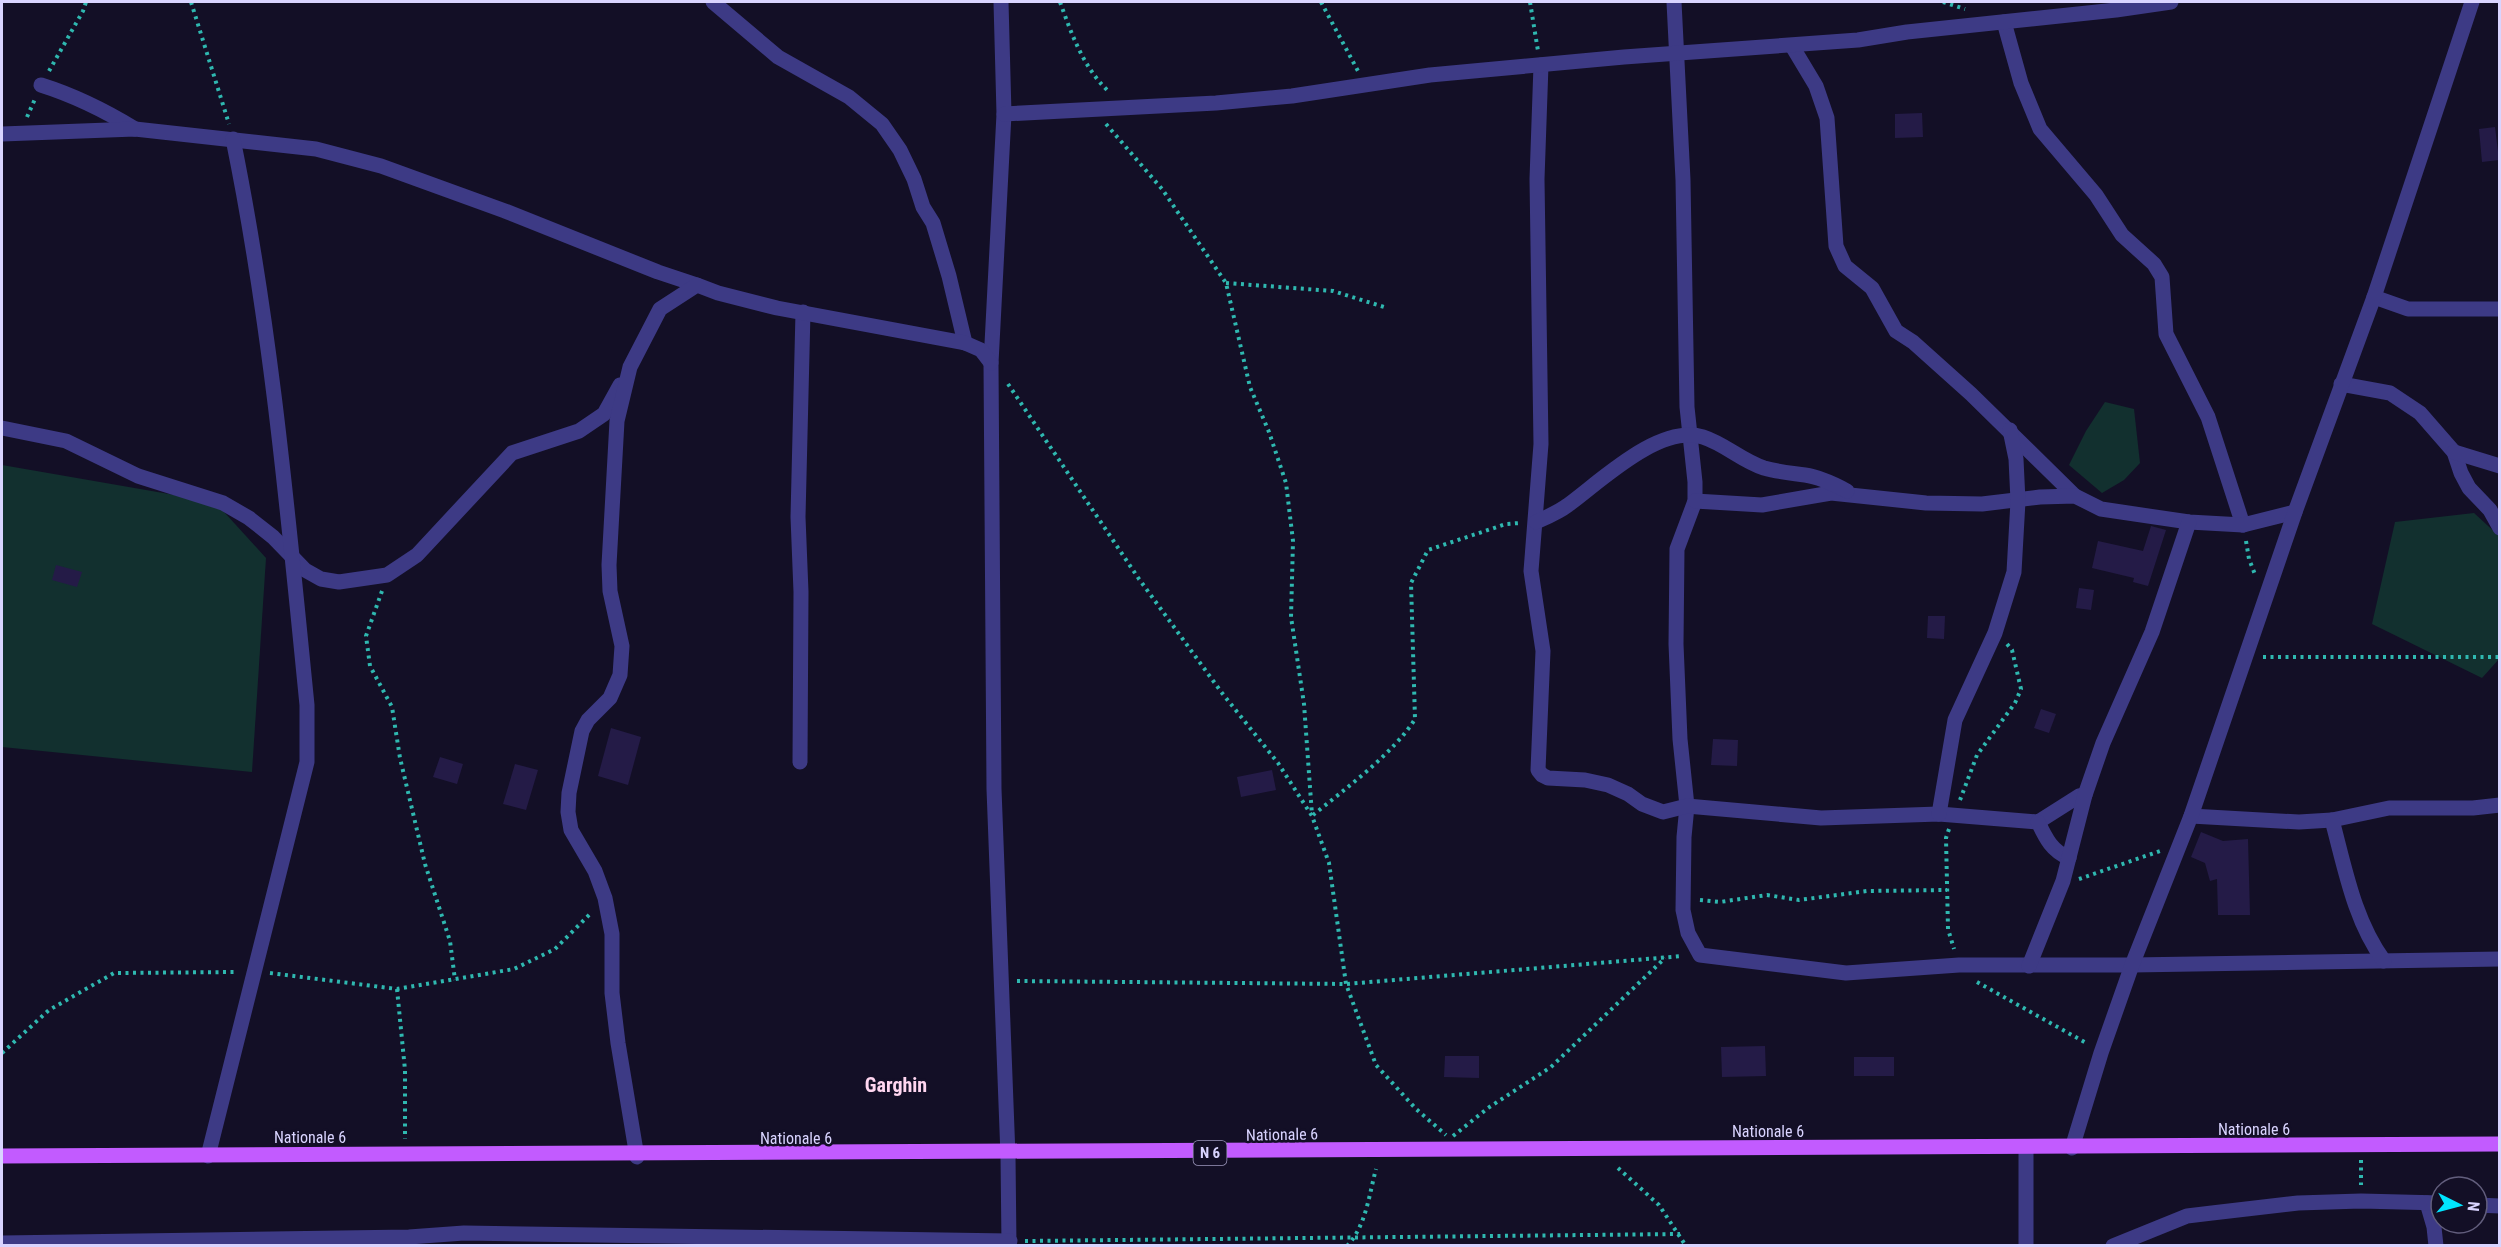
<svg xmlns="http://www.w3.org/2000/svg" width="2501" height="1247" font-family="'Roboto Condensed',sans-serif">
<rect width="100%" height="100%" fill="#130f26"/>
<g fill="#12302f">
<path d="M 2105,402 L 2134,409 L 2140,463 L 2124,480 L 2102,493 L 2069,465 L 2086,431 Z"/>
<path d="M 2,465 L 215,502 L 266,558 L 252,772 L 2,747 Z"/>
<path d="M 2474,513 L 2499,536 L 2499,659 L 2482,678 L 2372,624 L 2395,522 Z"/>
</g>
<g fill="#241b47">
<path d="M 1922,113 L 1923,137 L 1895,138 L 1895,114 Z"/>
<path d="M 2495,127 L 2499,160 L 2482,162 L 2479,129 Z"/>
<path d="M 2151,526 L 2166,530 L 2148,586 L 2133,582 L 2134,578 L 2092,568 L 2098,541 L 2143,551 Z"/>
<path d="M 56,565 L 82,572 L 77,587 L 52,580 Z"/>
<path d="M 2079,588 L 2094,590 L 2091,610 L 2076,608 Z"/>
<path d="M 1928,616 L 1945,616 L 1944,639 L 1927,638 Z"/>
<path d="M 2041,709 L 2056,714 L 2049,733 L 2034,728 Z"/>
<path d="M 611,728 L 641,737 L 628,785 L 598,776 Z"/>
<path d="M 1713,739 L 1738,740 L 1737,766 L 1711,765 Z"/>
<path d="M 440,757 L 463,764 L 457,784 L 433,777 Z"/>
<path d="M 515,764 L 538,770 L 526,810 L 503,804 Z"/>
<path d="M 1272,770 L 1276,790 L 1241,797 L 1237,777 Z"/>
<path d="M 2201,832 L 2223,841 L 2248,839 L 2250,915 L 2218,915 L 2217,879 L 2210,881 L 2205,863 L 2191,857 Z"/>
<path d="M 1765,1046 L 1766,1076 L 1722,1077 L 1721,1047 Z"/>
<path d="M 1445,1056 L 1479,1056 L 1479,1078 L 1444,1077 Z"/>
<rect x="1854" y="1057" width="40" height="19"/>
</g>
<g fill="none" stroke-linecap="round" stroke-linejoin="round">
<g stroke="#2fb8b0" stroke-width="4" stroke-dasharray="3 4.5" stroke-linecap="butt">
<path d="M 191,2 L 229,124"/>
<path d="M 1060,2 C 1072,35 1083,67 1109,92"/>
<path d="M 1321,2 L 1358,71"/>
<path d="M 1530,2 L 1538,51"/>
<path d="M 1943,2 L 1965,9"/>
<path d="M 49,71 L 83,11 L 86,2"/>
<path d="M 27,117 L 35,99"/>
<path d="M 1106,124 L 1162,189 L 1226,283 L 1250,387 L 1269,432 L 1286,483 L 1293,541 L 1291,617 L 1304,704 L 1312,815"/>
<path d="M 1226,283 L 1333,291 L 1384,307"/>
<path d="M 1008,384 L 1139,579 L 1222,693 L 1278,763 L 1312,816 L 1329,863 L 1346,984 L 1376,1065 L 1416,1109 L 1446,1135"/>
<path d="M 2246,541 L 2249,559 L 2256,577"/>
<path d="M 382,591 L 366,636 L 370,666 L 392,707 L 400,758 L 425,864 L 450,941 L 455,980"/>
<path d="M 2263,657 L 2500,657"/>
<path d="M 1960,800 L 1977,755 L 2015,703 L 2021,689 L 2012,650 L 2007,644"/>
<path d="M 1313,815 C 1344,790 1395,752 1415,719 L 1411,583 L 1428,550 L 1506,524 L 1520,523"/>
<path d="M 1949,829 L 1946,838 L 1948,929 L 1954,949"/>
<path d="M 2079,879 L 2160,851"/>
<path d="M 1700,900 L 1720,902 L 1767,895 L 1799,900 L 1867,891 L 1947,890"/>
<path d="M 270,973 L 397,989 L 514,969 L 555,949 L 591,913"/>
<path d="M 1017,981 L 1346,984 L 1683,956"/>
<path d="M 1977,982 L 2088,1044"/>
<path d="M 397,989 L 405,1070 L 405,1139"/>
<path d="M 2,1053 L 49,1010 L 114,973 L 238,972"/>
<path d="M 1453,1136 L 1488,1108 L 1551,1067 L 1665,958"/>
<path d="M 2361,1160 L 2361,1185"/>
<path d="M 1618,1168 L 1659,1205 L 1686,1246"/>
<path d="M 1025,1241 L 1680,1234"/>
<path d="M 1347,1246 C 1366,1226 1369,1195 1376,1169"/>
</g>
<g stroke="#3d3a85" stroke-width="15">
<path d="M 713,2 L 778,57 L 849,97 L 882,124 L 900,150 L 914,179 L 923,207 L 933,223 L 949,276 L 965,343"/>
<path d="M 1001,2 L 1004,114 L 991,363 L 994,789 L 1008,1156 L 1009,1246"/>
<path d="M 1674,2 L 1683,180 L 1687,407 L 1695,482 L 1695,501 L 1677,549 L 1676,644 L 1680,739 L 1687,806 L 1684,837 L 1683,910 L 1688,933 L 1700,955 L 1846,973 L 1959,965 L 2132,965 L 2500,959"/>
<path d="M 2004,22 L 2021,83 L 2040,129 L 2096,195 L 2122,235 L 2154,264 L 2162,277 L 2166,334 L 2208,417 L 2243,525"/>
<path d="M 1792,46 L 1816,86 L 1827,118 L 1836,246 L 1845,266 L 1872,288 L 1896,331 L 1913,342 L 1971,394 L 2075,496"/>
<path d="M 1541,65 L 1537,179 L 1541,444 L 1531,571 L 1543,651 L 1538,770 L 1542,775 L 1548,778 L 1585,780 L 1608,785 L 1628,794 L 1642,804 L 1663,812 L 1687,806 L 1821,818 L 1939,814 L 2038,822 L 2079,796 L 2085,795"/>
<path d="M 41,85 C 76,96 104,110 135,129"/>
<path d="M 1004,114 L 1216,103 L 1292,96 L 1430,75 L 1624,57 L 1858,40 L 1907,32 L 2116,10 L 2171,2"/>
<path d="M 2,134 L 135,129 L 316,149 L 381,166 L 505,211 L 658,272 L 697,285"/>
<path d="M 2374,297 L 2408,309 L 2500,309"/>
<path d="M 2341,384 L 2390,393 L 2420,413 L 2454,452 L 2461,473 L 2469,488 L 2490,510 L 2500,528"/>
<path d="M 2,428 L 66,441 L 138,476 L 223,503 L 249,518 L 273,537 L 305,570 L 321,579 L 339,582 L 387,575 L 417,555 L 512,453 L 579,431 L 604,414 L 620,385"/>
<path d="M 2454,452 L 2500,466"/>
<path d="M 1695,501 L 1762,505 L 1831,493 L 1926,503 L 1982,504 L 2040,497 L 2075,496 L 2101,509 L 2189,522 L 2243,525 L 2295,512"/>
<path d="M 1536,522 C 1547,517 1559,512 1568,505 C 1601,481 1659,424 1703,437 C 1725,444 1742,461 1764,468 C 1778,472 1791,473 1805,475 C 1820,477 1834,484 1847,491"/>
<path d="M 800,762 L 801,592 L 798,517 L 803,312"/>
<path d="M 1939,814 L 1955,720 L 1995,633 L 2014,572 L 2018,501 L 2016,459 L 2010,430"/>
<path d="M 2191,816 L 2299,822 L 2332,820 L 2389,808 L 2473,808 L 2500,805"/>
<path d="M 2332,820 C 2345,868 2354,920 2384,961"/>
<path d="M 2038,822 C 2046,839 2052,851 2069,858"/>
<path d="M 2029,966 L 2063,881 L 2085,795 L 2103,743 L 2152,632 L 2189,522"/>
<path d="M 2072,1148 L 2101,1053 L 2132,965 L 2191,816 L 2295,512 L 2374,297 L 2472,2"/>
<path d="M 208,1156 L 307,762 L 307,705 C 288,515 271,325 233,139"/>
<path d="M 637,1157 L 618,1043 L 612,993 L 612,934 L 605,898 L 595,871 L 571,830 L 568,812 L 569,793 L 582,731 L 588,720 L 610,698 L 620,675 L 622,646 L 610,591 L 609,565 L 617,421 L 630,367 L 660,309 L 697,285 L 718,293 L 777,308 L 965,343 L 981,350 L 991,363"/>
<path d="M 2427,1203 L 2434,1227 L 2436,1246"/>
<path d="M 2477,1205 L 2500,1206"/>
<path d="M 2,1243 L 409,1237 L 464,1233 L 1010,1241"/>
<path d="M 2026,1246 L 2026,1148"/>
<path d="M 2113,1246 L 2187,1216 L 2212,1213 L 2298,1203 L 2361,1201 L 2441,1203"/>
</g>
<path stroke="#c25bff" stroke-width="15" d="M 2,1156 C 834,1156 1667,1152 2500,1144"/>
</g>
<g text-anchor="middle" stroke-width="5" stroke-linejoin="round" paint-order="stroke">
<rect fill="#130f26" stroke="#9e99be" stroke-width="1.5" x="1193.5" y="1141" width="33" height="24" rx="4.5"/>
<g font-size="15" font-weight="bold" fill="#d9d4ff">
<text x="1210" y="1158">N 6</text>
</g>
<g font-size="16" fill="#d9d4ff" stroke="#130f26">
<text x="2254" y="1135">Nationale 6</text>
<text x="1768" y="1137">Nationale 6</text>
<text transform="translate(1282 1134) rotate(-1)" y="6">Nationale 6</text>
<text x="310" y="1143">Nationale 6</text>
<text x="796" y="1144">Nationale 6</text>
</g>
<g font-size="20" font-weight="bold" fill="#ffd6f0" stroke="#130f26">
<text x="896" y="1092">Garghin</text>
</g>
</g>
<rect width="2501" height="1247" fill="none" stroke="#d9d4ff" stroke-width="6"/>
<g transform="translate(2459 1205) rotate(96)"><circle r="28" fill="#130f26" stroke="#625e7d" stroke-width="1.5"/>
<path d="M0-4.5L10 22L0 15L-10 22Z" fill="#00e5ff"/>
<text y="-9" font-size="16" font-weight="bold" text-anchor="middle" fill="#d9d4ff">N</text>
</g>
</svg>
